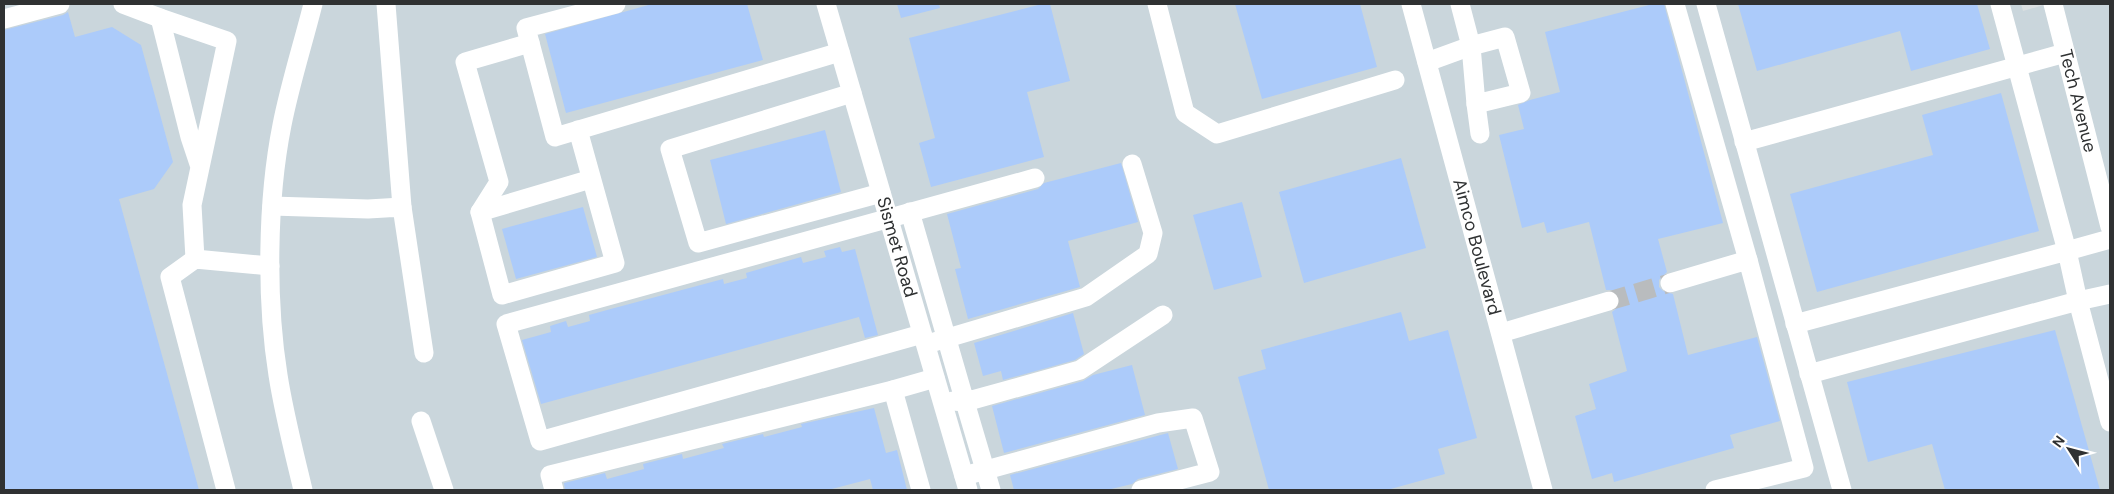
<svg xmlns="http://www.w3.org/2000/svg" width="2114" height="494" font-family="'DM Sans',sans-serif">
<rect width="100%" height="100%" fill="#dbdfe1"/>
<path fill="#cad6dc" d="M 4,4 L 2021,4 L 2023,11 L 2047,4 L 2110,4 L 2110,490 L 4,490 Z"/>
<g fill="#accbfa">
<path d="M 652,4 L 747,4 L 763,60 L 566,113 L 545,34 Z"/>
<path d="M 897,4 L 939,4 L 940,8 L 901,18 Z"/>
<path d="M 1042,4 L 1050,4 L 1070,81 L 1027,92 L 1044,157 L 931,187 L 919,143 L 935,138 L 909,38 Z"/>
<path d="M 1235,4 L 1360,4 L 1377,67 L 1262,99 Z"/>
<path d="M 1653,4 L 1664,4 L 1723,223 L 1658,239 L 1667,272 L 1659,280 L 1659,287 L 1663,291 L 1673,294 L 1688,355 L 1757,337 L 1780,421 L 1730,435 L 1734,448 L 1614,482 L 1612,473 L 1592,479 L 1575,416 L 1596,409 L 1589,384 L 1627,371 L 1612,312 L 1617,308 L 1620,303 L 1620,297 L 1612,290 L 1606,290 L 1589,222 L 1547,233 L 1544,222 L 1522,228 L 1499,135 L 1524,129 L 1518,105 L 1530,100 L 1560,92 L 1545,32 Z"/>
<path d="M 1738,4 L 1977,4 L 1990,49 L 1911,71 L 1900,31 L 1757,71 Z"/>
<path d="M 68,12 L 75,37 L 112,27 L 141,45 L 173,162 L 154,189 L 119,199 L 199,490 L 4,490 L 4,30 L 63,15 Z"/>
<path d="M 2001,93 L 2039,231 L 1817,292 L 1790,194 L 1933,155 L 1922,115 Z"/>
<path d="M 825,130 L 841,192 L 726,224 L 710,160 Z"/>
<path d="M 1401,158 L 1426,248 L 1304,283 L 1279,192 Z"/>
<path d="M 1121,163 L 1138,222 L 1068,241 L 1080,287 L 968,319 L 955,269 L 961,268 L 947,214 L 1038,189 L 1044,183 Z"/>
<path d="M 1242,202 L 1262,277 L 1214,290 L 1193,215 Z"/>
<path d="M 583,207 L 597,257 L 516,279 L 502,229 Z"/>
<path d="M 840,247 L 842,252 L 855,249 L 878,335 L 865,338 L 859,317 L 541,404 L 522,340 L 551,332 L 550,326 L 566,321 L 568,327 L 590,321 L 589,315 L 607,310 L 723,279 L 724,284 L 747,278 L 746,273 L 801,257 L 803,263 L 826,257 L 824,251 Z"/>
<path d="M 1401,312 L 1409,341 L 1448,330 L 1477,438 L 1438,449 L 1445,474 L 1387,490 L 1269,490 L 1238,377 L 1266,369 L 1261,350 Z"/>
<path d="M 1073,313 L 1084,354 L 1075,360 L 1003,380 L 1001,371 L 983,376 L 974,343 Z"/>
<path d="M 2055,330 L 2100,490 L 1945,490 L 1932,444 L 1868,462 L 1847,382 Z"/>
<path d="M 1132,365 L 1145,415 L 1004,453 L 992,406 L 1083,381 L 1093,375 Z"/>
<path d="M 874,408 L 886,453 L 897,450 L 907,490 L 873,490 L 870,479 L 828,490 L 565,490 L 564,483 L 605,473 L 607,479 L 644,469 L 643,464 L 682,454 L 683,459 L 724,448 L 722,444 L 763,434 L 764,437 L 802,427 L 801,424 Z"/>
<path d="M 1168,433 L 1178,469 L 1138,479 L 1132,484 L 1107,490 L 1014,490 L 1010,475 Z"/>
</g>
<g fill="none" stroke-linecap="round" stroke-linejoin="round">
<path stroke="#b9bcbe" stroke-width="19" stroke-dasharray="19 9" stroke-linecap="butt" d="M 1609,301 L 1670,283"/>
<g stroke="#fff" stroke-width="19">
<path d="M 123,4 L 160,18"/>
<path d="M 386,4 L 402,207"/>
<path d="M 616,4 L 526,28 L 555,137 L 840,52"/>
<path d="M 826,4 L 968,490"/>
<path d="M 1157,4 L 1185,113 L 1217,134 L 1395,80"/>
<path d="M 1411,4 L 1543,490"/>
<path d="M 1675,4 L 1748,260"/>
<path d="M 1706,4 L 1842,490"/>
<path d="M 2000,4 L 2067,251 L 2110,239"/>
<path d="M 2053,4 L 2110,227"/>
<path d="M 4,19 L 60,4"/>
<path d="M 1505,37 L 1521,93 L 1476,104 L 1471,46 Z"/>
<path d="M 530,43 L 465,62 L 499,182 L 480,212 L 502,295 L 615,263 L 578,130"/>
<path d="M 1427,62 L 1471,46 L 1460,4"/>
<path d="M 852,93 L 670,149 L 698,243 L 881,193"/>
<path d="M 1476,104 L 1480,134"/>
<path d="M 1744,142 L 2065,53"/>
<path d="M 272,206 L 368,209 L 402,207 L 424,353"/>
<path d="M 480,212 L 591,179"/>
<path d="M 910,212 L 965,402 L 1080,370 L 1163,315"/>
<path d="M 195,259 L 192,205 L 227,41 L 160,18 L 190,137 L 200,167"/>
<path d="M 1670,283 L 1748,260 L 1804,468 L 1715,490"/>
<path d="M 1795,324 L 2067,251 L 2078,301 L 2110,294"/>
<path d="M 1501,333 L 1609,301"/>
<path d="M 922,334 L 540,441 L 506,324 L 1035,178"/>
<path d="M 934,342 L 1086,297 L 1148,254 L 1153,233 L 1132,164"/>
<path d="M 1809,374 L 2078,301 L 2110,422"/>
<path d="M 893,390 L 921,490"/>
<path d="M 953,401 L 965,402 L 991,490"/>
<path d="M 421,421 L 444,490"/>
<path d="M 964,476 L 1158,423 L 1193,418 L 1210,472 L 1141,490"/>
<path d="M 226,490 L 170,277 L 195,259 L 270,266"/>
<path d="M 303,490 C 294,452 284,414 278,375 C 266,300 267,200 282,125 C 290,84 303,44 313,4"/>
<path d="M 554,490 L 550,475 L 893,390 L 935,378"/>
</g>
</g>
<g text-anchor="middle" stroke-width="4.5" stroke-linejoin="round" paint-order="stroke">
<g font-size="18" fill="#2f3132" stroke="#fff">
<text transform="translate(2078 101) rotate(76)" y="6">Tech Avenue</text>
<text transform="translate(897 247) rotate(74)" y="6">Sismet Road</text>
<text transform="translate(1477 247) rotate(75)" y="6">Aimco Boulevard</text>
</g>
</g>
<rect width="2114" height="494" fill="none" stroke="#2f3132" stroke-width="10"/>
<g transform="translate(2069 449) rotate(306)" stroke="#ffffff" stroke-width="4" paint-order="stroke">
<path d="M0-4L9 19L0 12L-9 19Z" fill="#2f3132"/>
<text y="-8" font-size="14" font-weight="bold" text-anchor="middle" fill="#2f3132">N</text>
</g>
</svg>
